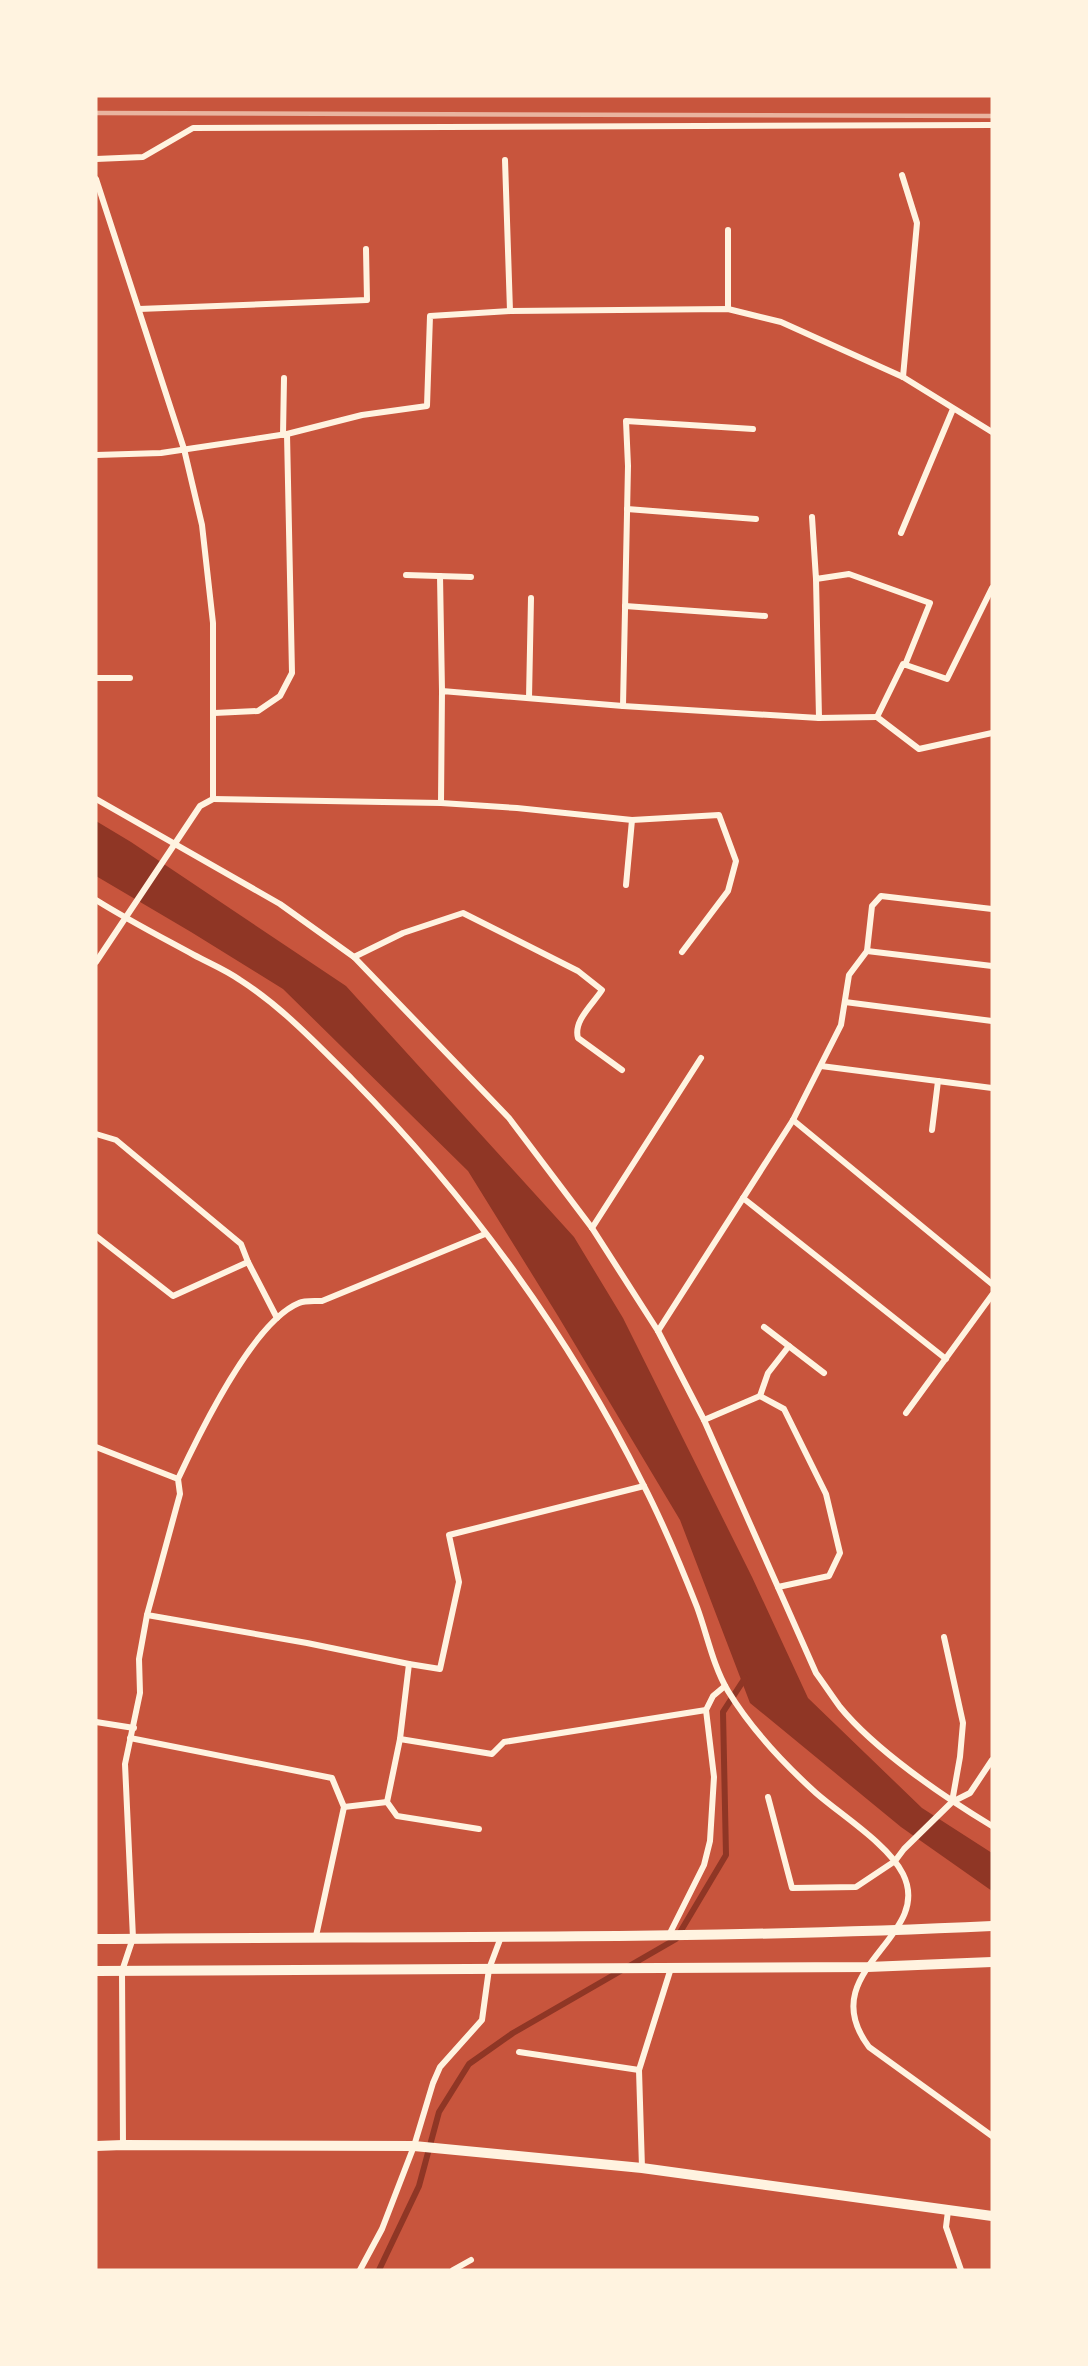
<svg xmlns="http://www.w3.org/2000/svg" width="1088" height="2366" font-family="Barlow,sans-serif">
<rect width="100%" height="100%" fill="#c8553d"/>
<path fill="#8f3625" d="M 96,821 L 131,842 L 346,986 L 574,1237 L 623,1318 L 752,1577 L 808,1698 L 922,1808 L 992,1853 L 992,1891 L 901,1827 L 750,1703 L 680,1520 L 558,1316 L 468,1171 L 283,989 L 191,932 L 96,876 Z"/>
<g fill="none" stroke-linecap="round" stroke-linejoin="round">
<path stroke="#8f3625" stroke-width="6" d="M 379,2270 L 419,2186 L 439,2112 L 469,2064 L 513,2033 L 676,1939 L 726,1855 L 723,1712 L 745,1678"/>
<g stroke="#fff3e0" stroke-width="6">
<path d="M 96,159 L 143,157 L 193,128 L 992,125"/>
<path d="M 505,160 L 510,311"/>
<path d="M 902,175 L 917,223 L 903,377"/>
<path d="M 96,179 L 184,449 L 202,525 L 213,623 L 213,799 L 200,806 L 96,962"/>
<path d="M 728,230 L 728,309"/>
<path d="M 139,309 L 367,300 L 366,249"/>
<path d="M 753,429 L 626,421 L 628,466 L 623,706 L 819,718"/>
<path d="M 283,435 L 284,378"/>
<path d="M 96,455 L 161,453 L 287,434 L 362,415 L 427,406 L 430,316 L 510,311 L 728,309 L 781,322 L 903,377 L 992,432"/>
<path d="M 627,509 L 756,519"/>
<path d="M 812,517 L 816,579 L 849,574 L 930,603 L 905,665"/>
<path d="M 901,533 L 953,409"/>
<path d="M 406,575 L 471,577"/>
<path d="M 440,576 L 442,691"/>
<path d="M 816,579 L 819,718 L 877,717"/>
<path d="M 992,588 L 947,679 L 903,664 L 877,717 L 919,749 L 992,733"/>
<path d="M 625,606 L 765,616"/>
<path d="M 96,678 L 130,678"/>
<path d="M 529,698 L 531,598"/>
<path d="M 214,713 L 258,711 L 280,696 L 292,673 L 287,434"/>
<path d="M 96,799 L 280,904 L 354,957 L 509,1118 L 592,1228 L 658,1331 L 704,1420 L 816,1673 C 824,1684 832,1696 840,1707 C 875,1750 944,1797 992,1826"/>
<path d="M 213,799 L 441,803 L 442,691 L 623,706"/>
<path d="M 441,803 L 517,808 L 632,820 L 626,885"/>
<path d="M 632,820 L 719,815 L 736,861 L 728,891 L 682,952"/>
<path d="M 96,900 C 128,920 161,937 194,955 C 209,963 226,970 240,980 C 282,1007 317,1044 352,1079 C 468,1197 569,1335 643,1484 C 663,1523 681,1566 697,1607 C 707,1634 713,1666 728,1691 C 750,1727 784,1764 816,1793 C 841,1815 888,1844 903,1874 C 935,1938 811,1970 869,2047 L 992,2136"/>
<path d="M 867,951 L 872,906 L 881,896 L 992,909"/>
<path d="M 354,957 L 403,933 L 463,913 L 578,971 L 602,990 C 593,1004 573,1021 578,1038 L 622,1070"/>
<path d="M 845,1002 L 992,1021"/>
<path d="M 821,1066 L 992,1088"/>
<path d="M 793,1120 L 992,1284"/>
<path d="M 932,1130 L 938,1081"/>
<path d="M 96,1134 L 116,1140 L 241,1244 L 248,1262"/>
<path d="M 743,1198 L 946,1359"/>
<path d="M 592,1228 L 701,1058"/>
<path d="M 96,1236 L 173,1296 L 248,1262 L 277,1318"/>
<path d="M 764,1327 L 824,1373"/>
<path d="M 658,1331 L 793,1120 L 841,1025 L 849,975 L 867,951 L 992,966"/>
<path d="M 760,1396 L 768,1373 L 789,1346"/>
<path d="M 906,1413 L 992,1295"/>
<path d="M 704,1420 L 760,1396 L 784,1409 L 826,1494 L 840,1553 L 829,1576 L 778,1587"/>
<path d="M 96,1447 L 178,1479 L 180,1494 L 147,1615 L 307,1643 L 409,1664"/>
<path d="M 178,1479 C 199,1434 253,1322 299,1303 C 305,1300 315,1301 322,1301 L 485,1234"/>
<path d="M 944,1637 L 963,1723 L 960,1757 L 952,1802"/>
<path d="M 96,1722 L 134,1728"/>
<path d="M 130,1738 L 332,1778 L 344,1807 L 316,1936"/>
<path d="M 400,1739 L 409,1664 L 440,1669 L 459,1582 L 449,1535 L 644,1486"/>
<path d="M 768,1797 L 792,1888 L 856,1887 L 895,1861 L 904,1849 L 952,1802 L 970,1793 L 992,1760"/>
<path d="M 344,1807 L 387,1802"/>
<path d="M 479,1829 L 397,1816 L 387,1802 L 400,1739 L 492,1754 L 504,1742 L 706,1710"/>
<path d="M 669,1935 L 704,1865 L 710,1841 L 714,1777 L 706,1710 L 713,1696 L 725,1686"/>
<path d="M 519,2052 L 639,2070"/>
<path d="M 123,2145 L 122,1971 L 133,1938 L 125,1764 L 140,1693 L 139,1659 L 147,1615"/>
<path d="M 642,2168 L 639,2070 L 671,1968"/>
<path d="M 948,2211 L 946,2227 L 961,2270"/>
<path d="M 360,2270 L 382,2229 L 414,2146 L 433,2083 L 440,2067 L 482,2020 L 489,1969 L 501,1937"/>
<path d="M 453,2270 L 471,2260"/>
</g>
<g stroke="#fff3e0" stroke-width="10">
<path d="M 96,1939 C 395,1936 694,1940 992,1926"/>
<path d="M 96,1971 L 868,1967 L 992,1962"/>
<path d="M 96,2146 L 123,2145 L 414,2146 L 642,2168 L 992,2216"/>
</g>
<path stroke="#e9b49f" stroke-width="4.5" d="M 96,113 L 992,116"/>
</g>
<rect width="1088" height="2366" fill="none" stroke="#fff3e0" stroke-width="195"/>
</svg>
